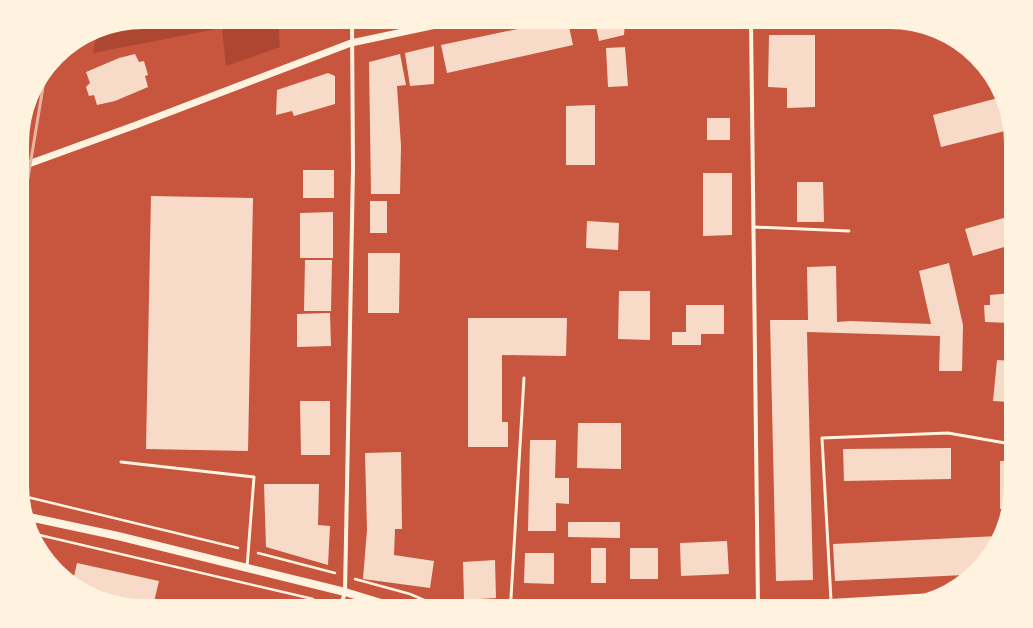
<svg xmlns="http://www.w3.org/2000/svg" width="1033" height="628" font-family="'Fira Sans Condensed',sans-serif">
<rect width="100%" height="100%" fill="#c8553d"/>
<path fill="#ae4732" d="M 143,22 L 278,22 L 280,47 L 226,66 L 222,28 L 93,53 L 97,31 Z"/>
<g fill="#f7dbc8">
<path d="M 551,22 L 568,22 L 573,45 L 447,73 L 441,45 Z"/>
<path d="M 595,22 L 625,22 L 624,35 L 599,41 Z"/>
<path d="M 840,22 L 858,22 L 859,25 L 842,29 Z"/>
<path d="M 769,35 L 815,35 L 815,107 L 787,108 L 787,88 L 768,87 Z"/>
<path d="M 434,46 L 434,84 L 410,86 L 405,53 Z"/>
<path d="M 625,47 L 628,86 L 608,87 L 606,48 Z"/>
<path d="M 135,54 L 139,62 L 144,61 L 148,75 L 145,76 L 148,87 L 115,101 L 97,105 L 94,95 L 89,96 L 86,87 L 90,83 L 86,72 L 119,58 Z"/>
<path d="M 400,54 L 406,85 L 397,86 L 401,146 L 400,194 L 371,194 L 369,62 Z"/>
<path d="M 328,73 L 335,76 L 335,104 L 294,116 L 292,111 L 276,115 L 277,90 Z"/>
<path d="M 998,98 L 1009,130 L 941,147 L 933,115 Z"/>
<path d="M 595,105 L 595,165 L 566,165 L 566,106 Z"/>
<rect x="707" y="118" width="23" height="22"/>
<rect x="303" y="170" width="31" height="28"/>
<path d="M 703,173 L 732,173 L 732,235 L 703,236 Z"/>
<path d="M 797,182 L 823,182 L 824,222 L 797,222 Z"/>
<path d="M 151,196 L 253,198 L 248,451 L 146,449 Z"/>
<rect x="370" y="201" width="17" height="32"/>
<path d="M 333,212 L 333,258 L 300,258 L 300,213 Z"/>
<path d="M 1007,217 L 1011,228 L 1011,245 L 973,256 L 965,229 Z"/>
<path d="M 587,221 L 619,223 L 618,250 L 586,248 Z"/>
<path d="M 368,253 L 400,253 L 399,313 L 368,313 Z"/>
<path d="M 305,260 L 332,260 L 331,311 L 304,311 Z"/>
<path d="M 949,263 L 963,325 L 962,371 L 939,371 L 940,336 L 807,332 L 813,580 L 776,581 L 770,320 L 808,320 L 807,267 L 836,266 L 837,322 L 850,321 L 931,324 L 919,271 Z"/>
<path d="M 619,291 L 650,291 L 650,340 L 618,339 Z"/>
<path d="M 1011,293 L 1011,323 L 985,322 L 984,305 L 990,305 L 990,295 Z"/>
<path d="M 686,305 L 724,305 L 724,334 L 701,334 L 701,345 L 672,345 L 672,332 L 686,332 Z"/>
<path d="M 330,313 L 331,346 L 297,347 L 297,314 Z"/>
<path d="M 468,318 L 567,318 L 566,356 L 502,355 L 502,422 L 508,422 L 508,447 L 468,447 Z"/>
<path d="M 997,360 L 1011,361 L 1011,402 L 993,401 Z"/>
<path d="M 300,401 L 330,401 L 330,455 L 301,455 Z"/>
<path d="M 578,423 L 621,423 L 621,469 L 577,468 Z"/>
<path d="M 530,440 L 556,440 L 555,478 L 569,478 L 569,504 L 556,503 L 556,531 L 528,531 Z"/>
<path d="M 951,448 L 951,479 L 844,481 L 843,449 Z"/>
<path d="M 401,452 L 402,529 L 395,529 L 394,555 L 434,561 L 430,588 L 363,579 L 367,530 L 365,453 Z"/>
<path d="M 1000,461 L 1011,461 L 1011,493 L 1006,509 L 1000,509 Z"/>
<path d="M 264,484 L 319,484 L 318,525 L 330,526 L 328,565 L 266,547 Z"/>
<path d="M 568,522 L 620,522 L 620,538 L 568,537 Z"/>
<path d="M 998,536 L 995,546 L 965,575 L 835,581 L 833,544 Z"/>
<path d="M 727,541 L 729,574 L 681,576 L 680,543 Z"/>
<rect x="591" y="548" width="15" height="35"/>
<rect x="630" y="548" width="28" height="31"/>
<path d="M 525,553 L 554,553 L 554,584 L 524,583 Z"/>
<path d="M 495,560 L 496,598 L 464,600 L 463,562 Z"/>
<path d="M 77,563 L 159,581 L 153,606 L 143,606 L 82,590 L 73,581 Z"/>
</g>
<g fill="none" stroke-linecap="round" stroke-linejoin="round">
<g stroke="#fff3e0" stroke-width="2.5">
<path d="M 23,496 L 238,548"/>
<path d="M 35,534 L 313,599"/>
<path d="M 258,553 L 335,573"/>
<path d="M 355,579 L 410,594 L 438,606"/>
</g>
<g stroke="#fff3e0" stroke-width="3">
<path d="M 754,227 L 849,231"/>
<path d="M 121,462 L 254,477 L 247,567"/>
<path d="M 831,600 L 822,438 L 948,433 L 1011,444"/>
<path d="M 509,606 L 511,598 L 524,378"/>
</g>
<g stroke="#fff3e0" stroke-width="4">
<path d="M 751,22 L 758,605"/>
<path d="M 341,606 L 345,592 L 353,168 L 352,22"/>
<path d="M 743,606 L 933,595"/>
</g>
<path stroke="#fff3e0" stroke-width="7" d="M 23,166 L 136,125 L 351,43 L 450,22"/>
<path stroke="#fff3e0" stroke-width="8" d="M 29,517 L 118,536 L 345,592 L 391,606"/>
<g stroke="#e9b49f" stroke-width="3">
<path d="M 23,134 L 25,119"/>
<path d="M 23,208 L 45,75"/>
</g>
</g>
<path d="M0 0H1033V628H0ZM143 29H890A114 114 0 0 1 1004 143V485A114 114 0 0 1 890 599H143A114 114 0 0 1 29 485V143A114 114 0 0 1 143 29Z" fill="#fff3e0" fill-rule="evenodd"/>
</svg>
